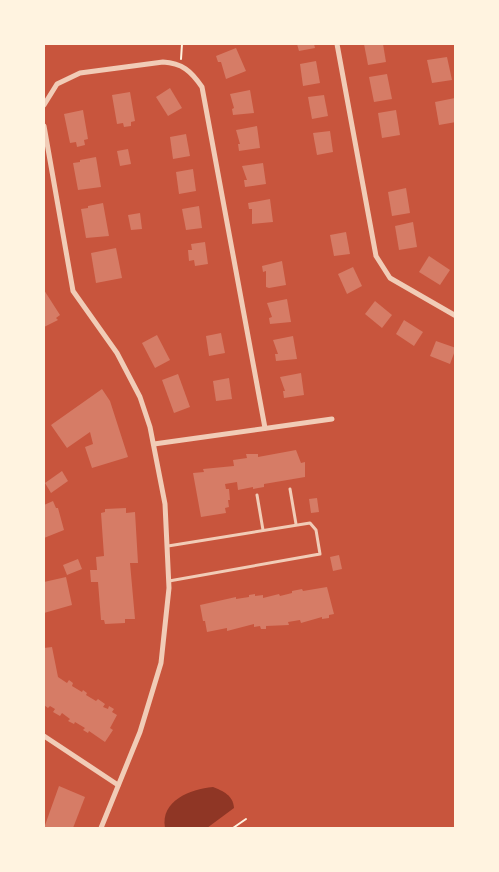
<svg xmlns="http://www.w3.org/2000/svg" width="499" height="872" font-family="'IBM Plex Serif',serif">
<rect width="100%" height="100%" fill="#c8553d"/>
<path fill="#8f3625" d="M 213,787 C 223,791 233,795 234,808 L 207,828 L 165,828 C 160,801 190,789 213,787 Z"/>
<g fill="#d67c66">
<path d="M 297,44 L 314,44 L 315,48 L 299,51 Z"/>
<path d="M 364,44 L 383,44 L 386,62 L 368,65 Z"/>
<path d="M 236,48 L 246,71 L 226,79 L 221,62 L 218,62 L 216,56 Z"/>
<path d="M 447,57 L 452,80 L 432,83 L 427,60 Z"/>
<path d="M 316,61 L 320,83 L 303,86 L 300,64 Z"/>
<path d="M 387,74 L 392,99 L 374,102 L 369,77 Z"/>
<path d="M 170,88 L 182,108 L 168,116 L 156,97 Z"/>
<path d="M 250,90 L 254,113 L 233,115 L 232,109 L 234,108 L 230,94 Z"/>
<path d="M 130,92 L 135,121 L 131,122 L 131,126 L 124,127 L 123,123 L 117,124 L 112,95 Z"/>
<path d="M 324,95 L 328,116 L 312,119 L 308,97 Z"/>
<path d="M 455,98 L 456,122 L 439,125 L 435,102 Z"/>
<path d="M 83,110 L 88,139 L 84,140 L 85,145 L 77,147 L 76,142 L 70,143 L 64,114 Z"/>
<path d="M 396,110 L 400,135 L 382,138 L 378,113 Z"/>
<path d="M 257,126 L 260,148 L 239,151 L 238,144 L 240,144 L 236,130 Z"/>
<path d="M 330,131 L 333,152 L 317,155 L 313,133 Z"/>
<path d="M 186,134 L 190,156 L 173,159 L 170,137 Z"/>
<path d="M 128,149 L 131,164 L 120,166 L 117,151 Z"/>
<path d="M 96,157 L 101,187 L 78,190 L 73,163 L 80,162 L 80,160 Z"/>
<path d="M 263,163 L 266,184 L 245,187 L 244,180 L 247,180 L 242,166 Z"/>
<path d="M 193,169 L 196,191 L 179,194 L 176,172 Z"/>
<path d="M 406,188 L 410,213 L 392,216 L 388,192 Z"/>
<path d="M 270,199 L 273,222 L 252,224 L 252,209 L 249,209 L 248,203 Z"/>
<path d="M 103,203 L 109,236 L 86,238 L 81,209 L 88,208 L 88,206 Z"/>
<path d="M 199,206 L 202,228 L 186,230 L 182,209 Z"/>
<path d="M 140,213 L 142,229 L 131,230 L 128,215 Z"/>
<path d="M 413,222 L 417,247 L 399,250 L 395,226 Z"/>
<path d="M 346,232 L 350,254 L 334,256 L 330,235 Z"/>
<path d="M 205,242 L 208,264 L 195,266 L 194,260 L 189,261 L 188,250 L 192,250 L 191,244 Z"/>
<path d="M 116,248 L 122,278 L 96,283 L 91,253 Z"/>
<path d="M 429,256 L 450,270 L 440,285 L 419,272 Z"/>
<path d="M 282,261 L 286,285 L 269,288 L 266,287 L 266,271 L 263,272 L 262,266 Z"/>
<path d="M 353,267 L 362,286 L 347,294 L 338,274 Z"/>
<path d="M 44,290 L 60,315 L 56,318 L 58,320 L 44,327 Z"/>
<path d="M 287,299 L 291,322 L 270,324 L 269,318 L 272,317 L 267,303 Z"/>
<path d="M 375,301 L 392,315 L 382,328 L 365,314 Z"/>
<path d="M 404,320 L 423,332 L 414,346 L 396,334 Z"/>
<path d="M 221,333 L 225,353 L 209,356 L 206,336 Z"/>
<path d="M 157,335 L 170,360 L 155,368 L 142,343 Z"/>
<path d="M 293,336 L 297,359 L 276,361 L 275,354 L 278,354 L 273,340 Z"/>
<path d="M 436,341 L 456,348 L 450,364 L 430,356 Z"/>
<path d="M 301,373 L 304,395 L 284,398 L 283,391 L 285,391 L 280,377 Z"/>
<path d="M 178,374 L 190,407 L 174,413 L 162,380 Z"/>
<path d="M 229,378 L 232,399 L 216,401 L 213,381 Z"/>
<path d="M 102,389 L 110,401 L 128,457 L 92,468 L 85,447 L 93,444 L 90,432 L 67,448 L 51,425 Z"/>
<path d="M 296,450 L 301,463 L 305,462 L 305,477 L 264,484 L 264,487 L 253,489 L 253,487 L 238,490 L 237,482 L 225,484 L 226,489 L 229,489 L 230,500 L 228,500 L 229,507 L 225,508 L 226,513 L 201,517 L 193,473 L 204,472 L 203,469 L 234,466 L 233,460 L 247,458 L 246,454 L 258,454 L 258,457 Z"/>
<path d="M 62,471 L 68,481 L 51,493 L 45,483 Z"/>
<path d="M 317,498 L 319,512 L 311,513 L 309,499 Z"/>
<path d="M 53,501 L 56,508 L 58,508 L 64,530 L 44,538 L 44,505 Z"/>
<path d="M 126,508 L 126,513 L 135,512 L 138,563 L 130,563 L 135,619 L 125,619 L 125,623 L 105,624 L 104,620 L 101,620 L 98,582 L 91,582 L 90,570 L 97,570 L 96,557 L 104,556 L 101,513 L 105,512 L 105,509 Z"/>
<path d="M 339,555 L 342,569 L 333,571 L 330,557 Z"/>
<path d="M 78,559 L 82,569 L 67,575 L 63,565 Z"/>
<path d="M 66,577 L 72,605 L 44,613 L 44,582 Z"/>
<path d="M 327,587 L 334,614 L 329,615 L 329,618 L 322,619 L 322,617 L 301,623 L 300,620 L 288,622 L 289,625 L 266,626 L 266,629 L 261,629 L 260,626 L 254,627 L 254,624 L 227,631 L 227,628 L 207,632 L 205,621 L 203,621 L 200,605 L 236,597 L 236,599 L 249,597 L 249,595 L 255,594 L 255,596 L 263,595 L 263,598 L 279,594 L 280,596 L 292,593 L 292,591 L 302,589 L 303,591 Z"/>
<path d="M 52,647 L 58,677 L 67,683 L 69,680 L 73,683 L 72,686 L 82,692 L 83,690 L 87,693 L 86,695 L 96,701 L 98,699 L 105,704 L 103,707 L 108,709 L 109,706 L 114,709 L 112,712 L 117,715 L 110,728 L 113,730 L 105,742 L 89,731 L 88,733 L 83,730 L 85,728 L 75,722 L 74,724 L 68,721 L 70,719 L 62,713 L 60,716 L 53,712 L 55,709 L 50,706 L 48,708 L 44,705 L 44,648 Z"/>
<path d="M 59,786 L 85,797 L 73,828 L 44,828 Z"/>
</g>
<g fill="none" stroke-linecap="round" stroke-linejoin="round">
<g stroke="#fff3e0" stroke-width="2">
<path d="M 181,59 L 182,44"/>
<path d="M 233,828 L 246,819"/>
</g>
<g stroke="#f1ccb7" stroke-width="3">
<path d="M 290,489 L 296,524"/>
<path d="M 257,495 L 263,530"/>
<path d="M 168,546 L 310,523 L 316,530 L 320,554 L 169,581"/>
</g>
<g stroke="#f1ccb7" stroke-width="5">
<path d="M 337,44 L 376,256 L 390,278 L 456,316"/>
<path d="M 44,105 L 57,84 L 80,73 L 163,62 C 182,63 191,71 202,87 L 265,428"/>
<path d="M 44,126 L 73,291 L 117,353 L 140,397 L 150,427 L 165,504 L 169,588 L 161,663 L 140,732 L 101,828"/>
<path d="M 154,444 L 332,419"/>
<path d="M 44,736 L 118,785"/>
</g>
</g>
<rect width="499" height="872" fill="none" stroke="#fff3e0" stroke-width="90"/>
</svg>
